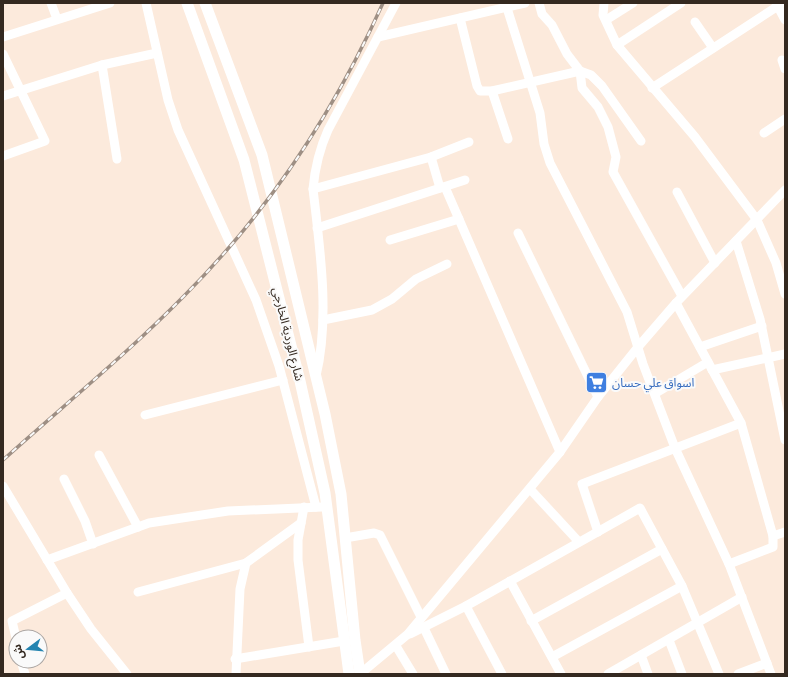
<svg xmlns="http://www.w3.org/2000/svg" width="788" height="677" font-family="Barlow,'Noto Sans Arabic',sans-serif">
<rect width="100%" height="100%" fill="#fceadc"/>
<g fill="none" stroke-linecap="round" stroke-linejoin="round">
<g stroke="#fff" stroke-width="9">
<path d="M 51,3 L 57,19"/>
<path d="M 146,3 L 168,100 L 178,130 L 256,300 L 279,366 L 316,507"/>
<path d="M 539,3 L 542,14 L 552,25 L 567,54 L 580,71 L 582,88 L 598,107 L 608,127 L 616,157 L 613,172 L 682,296"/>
<path d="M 604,3 L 603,15 L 617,45 L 695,137 L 757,220 L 776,263 L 785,294"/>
<path d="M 776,3 L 785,20"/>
<path d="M 507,8 L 540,113 L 544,144 L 550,163 L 627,312 L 643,364 L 675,448 L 729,564 L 771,674"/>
<path d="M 460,18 L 477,86 L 480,91 L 492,91 L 580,71 L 591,75 L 602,86 L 641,141"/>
<path d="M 606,20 L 633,3"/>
<path d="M 695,22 L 713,48"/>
<path d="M 3,37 L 110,3"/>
<path d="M 378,37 L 525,3"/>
<path d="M 617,45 L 681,3"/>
<path d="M 3,54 L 45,141 L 3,156"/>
<path d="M 782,60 L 785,69"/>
<path d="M 102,65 L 117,159"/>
<path d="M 652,88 L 781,4"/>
<path d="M 492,91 L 508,139"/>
<path d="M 3,96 L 102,65 L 157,53"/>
<path d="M 764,133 L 785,119"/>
<path d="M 431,157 L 440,188"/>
<path d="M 445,187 L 560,452"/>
<path d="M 313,189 L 431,157 L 469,142"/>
<path d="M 677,192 L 715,263"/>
<path d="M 317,228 L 465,180"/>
<path d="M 518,233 L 598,397"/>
<path d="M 390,240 L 459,219"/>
<path d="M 736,241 L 760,319 L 785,440"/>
<path d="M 676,303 L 741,423 L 773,536 L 773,547 L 729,564"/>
<path d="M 323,320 L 372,310 L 392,299 L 416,279 L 447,264"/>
<path d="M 700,347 L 762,326"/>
<path d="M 712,370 L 785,354"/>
<path d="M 316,376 C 330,318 320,249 313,189 C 315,167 319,150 328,130 L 396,3"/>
<path d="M 656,393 L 708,362"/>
<path d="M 145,415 L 283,380"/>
<path d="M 99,455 L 138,527"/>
<path d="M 64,479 L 85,521 L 93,544"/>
<path d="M 3,486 L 67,593 L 91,629 L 127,674"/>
<path d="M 530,489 L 579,542"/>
<path d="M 304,507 L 298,540 L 298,560 L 309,647"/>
<path d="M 598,532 L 582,484 L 741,423"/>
<path d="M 773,536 L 785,532"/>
<path d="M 345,538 L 374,533 L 380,535 L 421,617"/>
<path d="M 47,560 L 149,523 L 228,511 L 322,507"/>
<path d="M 510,581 L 561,674"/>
<path d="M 138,592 L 246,563"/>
<path d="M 466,606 L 502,674"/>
<path d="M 531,621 L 662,549"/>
<path d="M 424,628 L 446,674"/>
<path d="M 410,634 L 466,606 L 640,508 L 682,586 L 719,674"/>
<path d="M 16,638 L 12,621 L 67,593"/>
<path d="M 669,640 L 682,674"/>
<path d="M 396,646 L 413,674"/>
<path d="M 641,655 L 648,674"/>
<path d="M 552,657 L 682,586"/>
<path d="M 235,659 L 344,641"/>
<path d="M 21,661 L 25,674"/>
<path d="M 236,674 L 240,589 L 246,563 L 301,523"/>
<path d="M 360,674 L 408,634 L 560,452 L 598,397 L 638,347 L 676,303 L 785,190"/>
<path d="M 608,674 L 742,597"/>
<path d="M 738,674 L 767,663"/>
</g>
<g stroke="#fff" stroke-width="11">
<path d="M 187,3 L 244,160 L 300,381 L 325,493 L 349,674"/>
<path d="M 205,3 L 262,155 L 325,414 L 341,494 L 355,640 L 360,674"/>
</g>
<defs>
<path id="rail" d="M 3,460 C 63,406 127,354 184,296 C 269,211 334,112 383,3"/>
</defs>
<use href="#rail" stroke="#9e8f84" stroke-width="3.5"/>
<use href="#rail" stroke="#fafafa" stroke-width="2" stroke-dasharray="6" stroke-linecap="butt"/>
</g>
<defs>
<symbol id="supermarket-square" viewBox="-11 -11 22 22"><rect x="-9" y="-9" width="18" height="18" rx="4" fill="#3f7fe0" stroke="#fafafa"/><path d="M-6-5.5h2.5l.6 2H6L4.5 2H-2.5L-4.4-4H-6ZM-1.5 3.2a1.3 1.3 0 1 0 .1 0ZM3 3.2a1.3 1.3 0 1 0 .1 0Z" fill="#fff"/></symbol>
</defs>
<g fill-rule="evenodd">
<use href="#supermarket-square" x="584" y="370" width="25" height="25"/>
</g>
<g text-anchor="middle" stroke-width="4" stroke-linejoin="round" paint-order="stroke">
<g font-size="12" fill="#342920" stroke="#fafafa">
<text transform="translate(288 334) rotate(76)" y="4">شارع الوردية الخارجي</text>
</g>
<g font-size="12" fill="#366cbe" stroke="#fafafa" text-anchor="start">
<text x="612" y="387">اسواق علي حسان</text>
</g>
</g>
<rect width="788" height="677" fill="none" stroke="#342920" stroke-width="8"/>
<g transform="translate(28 649) rotate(254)"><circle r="19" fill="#fafafa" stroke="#aba6a3"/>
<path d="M0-3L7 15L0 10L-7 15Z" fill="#2484b0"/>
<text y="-6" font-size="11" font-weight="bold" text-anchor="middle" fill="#342920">ش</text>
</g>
</svg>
